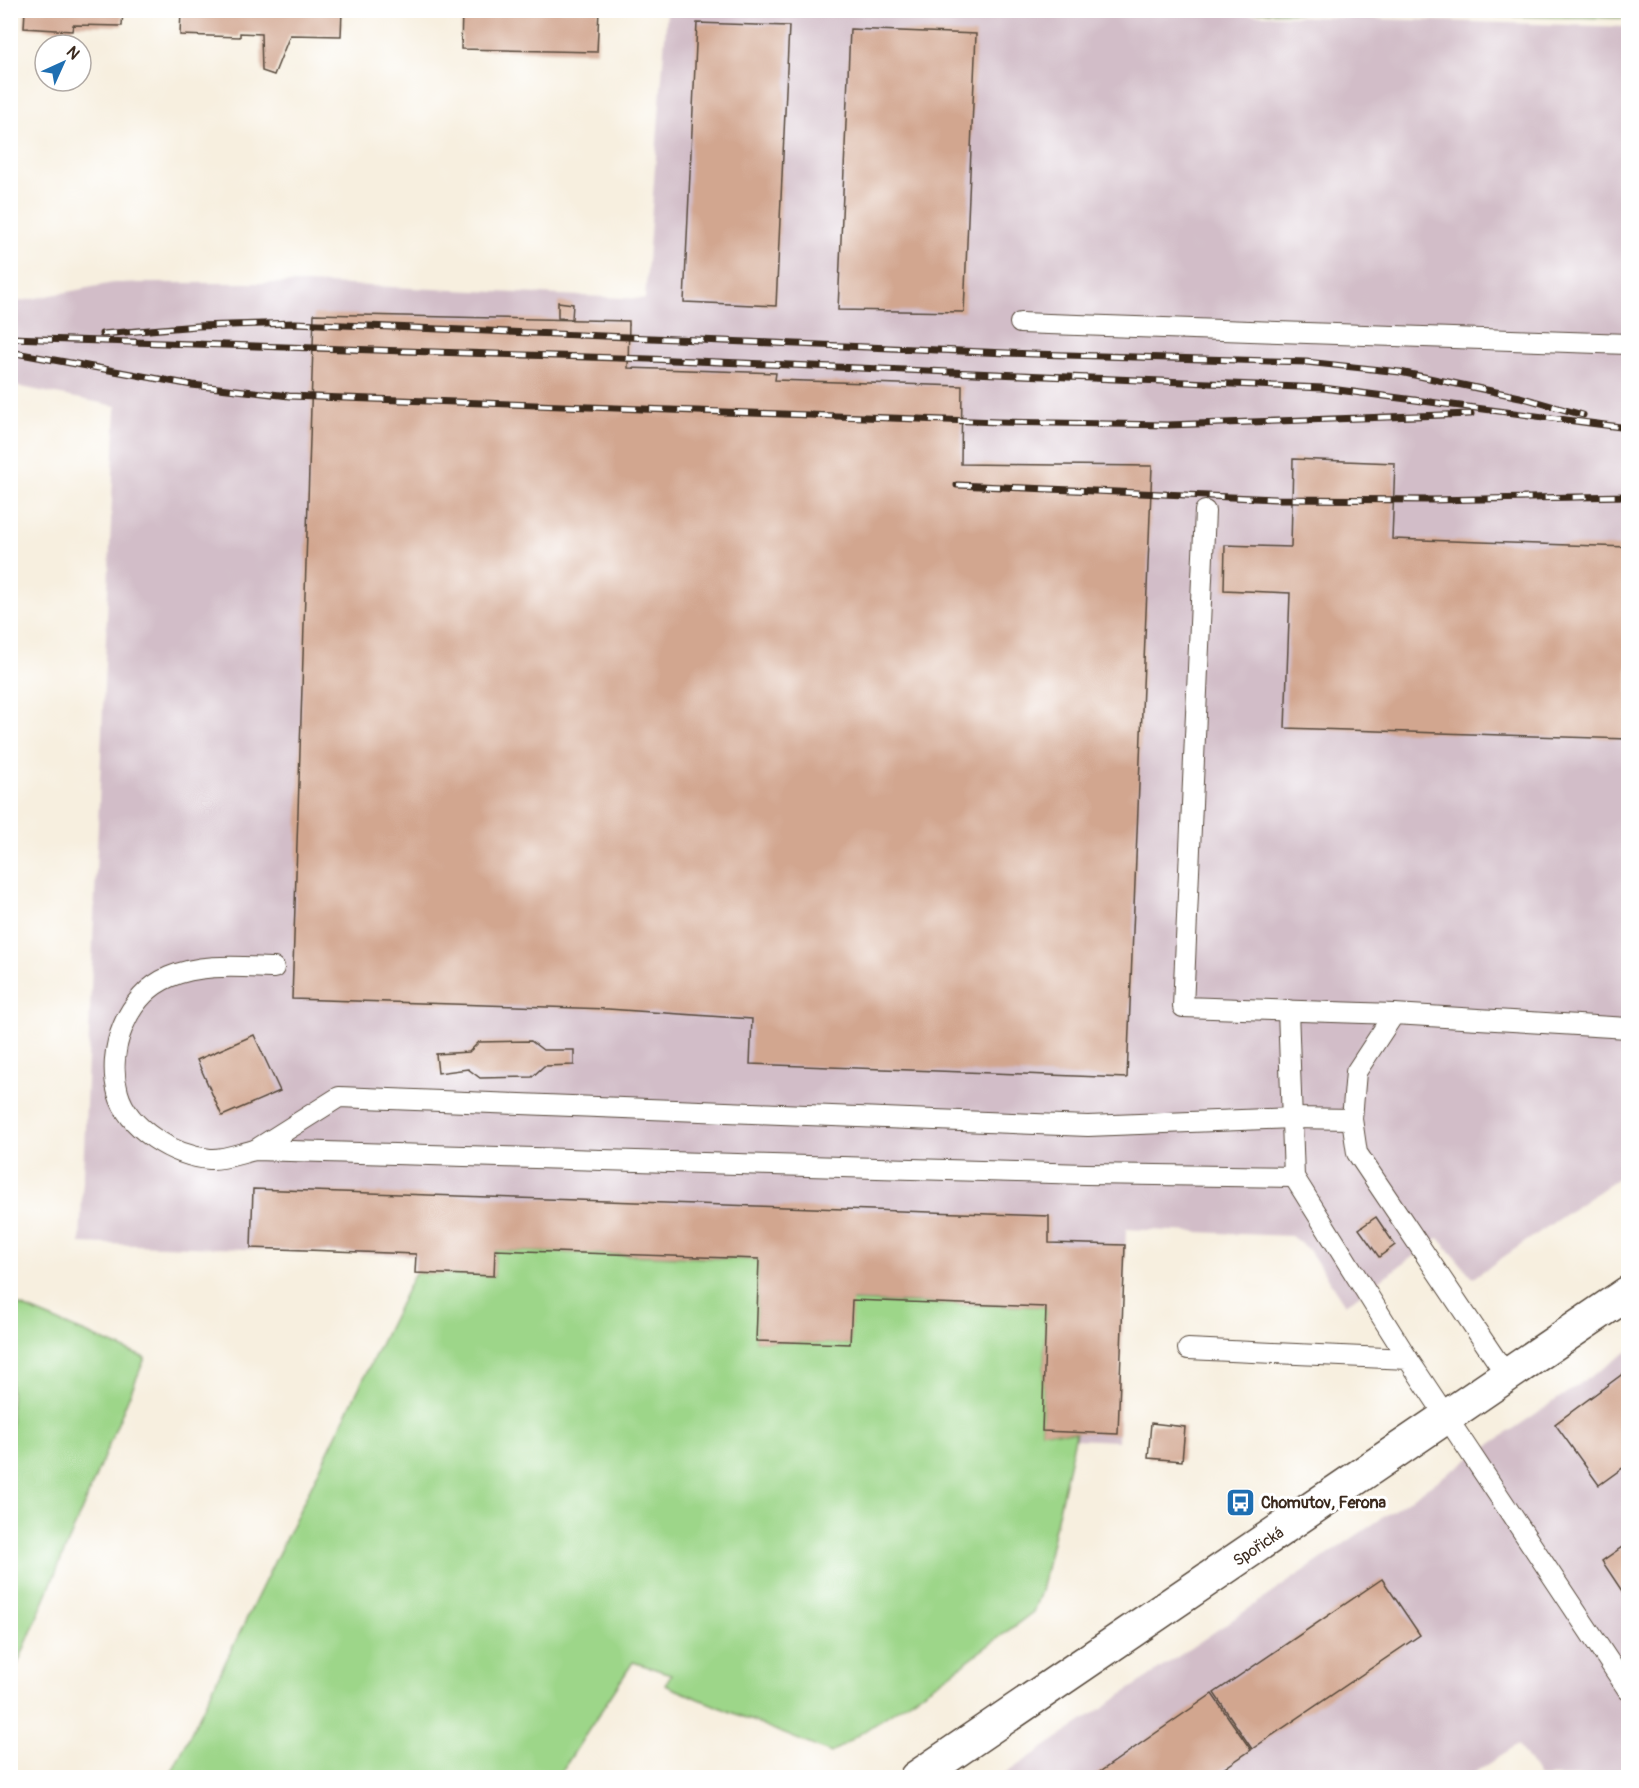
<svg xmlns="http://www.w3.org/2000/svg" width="1639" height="1788" font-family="Pangolin,sans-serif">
<rect width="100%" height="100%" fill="#fff"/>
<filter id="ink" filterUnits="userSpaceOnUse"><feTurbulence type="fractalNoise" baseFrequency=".0167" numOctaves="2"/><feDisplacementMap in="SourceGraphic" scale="12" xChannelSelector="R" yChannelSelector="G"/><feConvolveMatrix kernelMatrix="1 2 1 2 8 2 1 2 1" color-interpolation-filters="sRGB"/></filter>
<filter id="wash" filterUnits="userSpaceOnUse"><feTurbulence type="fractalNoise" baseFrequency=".008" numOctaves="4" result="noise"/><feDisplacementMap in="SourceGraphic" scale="24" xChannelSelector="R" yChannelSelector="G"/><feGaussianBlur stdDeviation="1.35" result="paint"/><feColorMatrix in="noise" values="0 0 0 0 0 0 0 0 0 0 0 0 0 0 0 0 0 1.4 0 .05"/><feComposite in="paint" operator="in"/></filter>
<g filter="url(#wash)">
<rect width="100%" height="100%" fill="#f7efdf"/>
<g fill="#d2bdc8">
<path d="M 667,11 L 1143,11 L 1628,27 L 1628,1171 L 1473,1278 L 1439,1238 L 1345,1305 L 1309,1250 L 1291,1236 L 1126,1229 L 1118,1441 L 1074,1439 L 1075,1433 L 1042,1431 L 1046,1307 L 847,1307 L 846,1344 L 756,1341 L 758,1259 L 495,1250 L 494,1276 L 415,1273 L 414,1276 L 414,1255 L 80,1243 L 116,406 L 11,385 L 11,303 L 113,283 L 307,283 L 645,299 Z"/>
<path d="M 1628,1351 L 1628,1777 L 1539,1777 L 1518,1745 L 1467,1777 L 999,1778 Z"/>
</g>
<g fill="#9dd689" stroke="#6c8054" stroke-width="1.5">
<path d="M 1628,10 L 1628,18 L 1192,11 L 1192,10 Z"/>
<path d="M 495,1250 L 759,1260 L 756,1341 L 850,1344 L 851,1301 L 1046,1307 L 1042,1431 L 1076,1433 L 1041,1591 L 1033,1612 L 950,1674 L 831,1753 L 665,1685 L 671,1674 L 633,1662 L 558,1777 L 169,1778 L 415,1273 L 494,1276 Z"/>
<path d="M 11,1302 L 145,1358 L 11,1680 Z"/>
</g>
<g id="blocks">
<g fill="#d2a68f">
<path d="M 25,10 L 123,10 L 122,26 L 73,25 L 72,31 L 24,28 Z"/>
<path d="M 181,10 L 342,10 L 341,36 L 290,35 L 274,75 L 262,71 L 261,34 L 240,33 L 240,37 L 180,35 Z"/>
<path d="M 462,10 L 599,10 L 597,52 L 461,49 Z"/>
<path d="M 697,23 L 789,26 L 776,306 L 684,302 Z"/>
<path d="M 850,29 L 976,34 L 964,312 L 838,310 Z"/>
<path d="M 558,302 L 573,304 L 572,319 L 558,318 Z"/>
<path d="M 314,314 L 629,321 L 628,368 L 776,373 L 775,380 L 962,386 L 961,464 L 1152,466 L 1127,1078 L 750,1064 L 752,1019 L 608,1009 L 292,999 Z"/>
<path d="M 1293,459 L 1395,463 L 1392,539 L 1628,547 L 1628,739 L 1285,728 L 1290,593 L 1224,590 L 1225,545 L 1291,547 Z"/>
<path d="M 254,1035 L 280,1091 L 222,1116 L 197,1060 Z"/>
<path d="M 531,1041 L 543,1050 L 574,1050 L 574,1065 L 544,1066 L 532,1077 L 480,1078 L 468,1069 L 438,1073 L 436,1054 L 469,1052 L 479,1042 Z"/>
<path d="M 253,1189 L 1049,1216 L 1049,1243 L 1125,1245 L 1118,1434 L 1042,1431 L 1046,1307 L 852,1300 L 850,1344 L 756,1341 L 759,1259 L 495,1250 L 494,1276 L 415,1273 L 416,1254 L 251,1248 Z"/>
<path d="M 1376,1217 L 1395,1245 L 1379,1257 L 1359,1229 Z"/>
<path d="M 1628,1370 L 1628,1464 L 1599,1485 L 1555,1424 Z"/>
<path d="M 1151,1423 L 1185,1427 L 1182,1461 L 1148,1458 Z"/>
<path d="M 1628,1543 L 1628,1600 L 1602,1561 Z"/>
<path d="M 1382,1579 L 1420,1635 L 1252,1749 L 1214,1693 Z"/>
<path d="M 1212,1694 L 1251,1750 L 1210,1778 L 1091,1778 Z"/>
</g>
</g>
</g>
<g filter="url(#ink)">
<use href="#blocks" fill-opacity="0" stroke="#57483b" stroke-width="1.5"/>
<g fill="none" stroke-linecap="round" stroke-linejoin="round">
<defs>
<g id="service">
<path d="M 1020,323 L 1628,344"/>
<path d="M 1205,511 L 1183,1007 L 1394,1014"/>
<path d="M 274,968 C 239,967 202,963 169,977 C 127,995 106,1050 118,1093 C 128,1129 174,1156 210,1159 C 223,1160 241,1153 255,1150 L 1086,1174 L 1294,1177"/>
<path d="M 1288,1010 L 1294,1177 L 1408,1359"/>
<path d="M 255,1150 L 339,1097 L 1088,1126 L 1292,1118 L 1352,1119"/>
<path d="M 1188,1349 L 1408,1359 L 1628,1690"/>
<path d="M 1507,1376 L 1357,1153 L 1352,1119 L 1356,1072 L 1394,1014 L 1628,1028"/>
</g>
<path id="tertiary" d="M 916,1778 L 1628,1293"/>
</defs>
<use href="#service" stroke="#57483b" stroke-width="22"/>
<use href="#tertiary" stroke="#57483b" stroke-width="36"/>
<use href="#service" stroke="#fff" stroke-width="20"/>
<use href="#tertiary" stroke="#fff" stroke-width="33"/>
<defs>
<g id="rail">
<path d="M 102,334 L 197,326 L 295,323 L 1033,354 L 1306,362 L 1400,372 L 1520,397 L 1583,415"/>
<path d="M 10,338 L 649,359 L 1323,388 L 1628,428"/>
<path d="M 10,352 L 192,385 L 289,396 L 999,422 L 1168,425 L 1471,414"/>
<path d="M 957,485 L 1276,499 L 1432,500 L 1628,496"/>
</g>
</defs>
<use href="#rail" stroke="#3b2a1e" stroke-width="7"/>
<use href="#rail" stroke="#fff" stroke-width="4.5" stroke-dasharray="14" stroke-linecap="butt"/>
</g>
</g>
<defs>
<symbol id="bus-square" viewBox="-11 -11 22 22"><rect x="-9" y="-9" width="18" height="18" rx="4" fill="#1f6fb2" stroke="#fff"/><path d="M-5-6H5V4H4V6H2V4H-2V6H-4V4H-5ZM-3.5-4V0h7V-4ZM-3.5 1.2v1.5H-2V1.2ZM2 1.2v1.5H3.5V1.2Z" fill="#fff"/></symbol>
</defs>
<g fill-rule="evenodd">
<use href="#bus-square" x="1224" y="1486" width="33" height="33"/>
</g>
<g text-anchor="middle" stroke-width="6" stroke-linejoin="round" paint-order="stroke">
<g font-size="16" font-weight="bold" fill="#3b2a1e" stroke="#fff" text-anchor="start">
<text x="1261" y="1508">Chomutov, Ferona</text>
</g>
<g font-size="16" fill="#3b2a1e" stroke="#fff">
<text transform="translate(1258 1546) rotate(-34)" y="6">Spořická</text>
</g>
</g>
<rect width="1639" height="1788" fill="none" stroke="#fff" stroke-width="36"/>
<g transform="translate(63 63) rotate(45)"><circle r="28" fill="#ffffff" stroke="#b1aaa5" stroke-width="1.5"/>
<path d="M0-4.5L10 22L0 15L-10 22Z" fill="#1f6fb2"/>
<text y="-9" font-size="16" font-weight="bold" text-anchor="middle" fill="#3b2a1e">N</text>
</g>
</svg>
